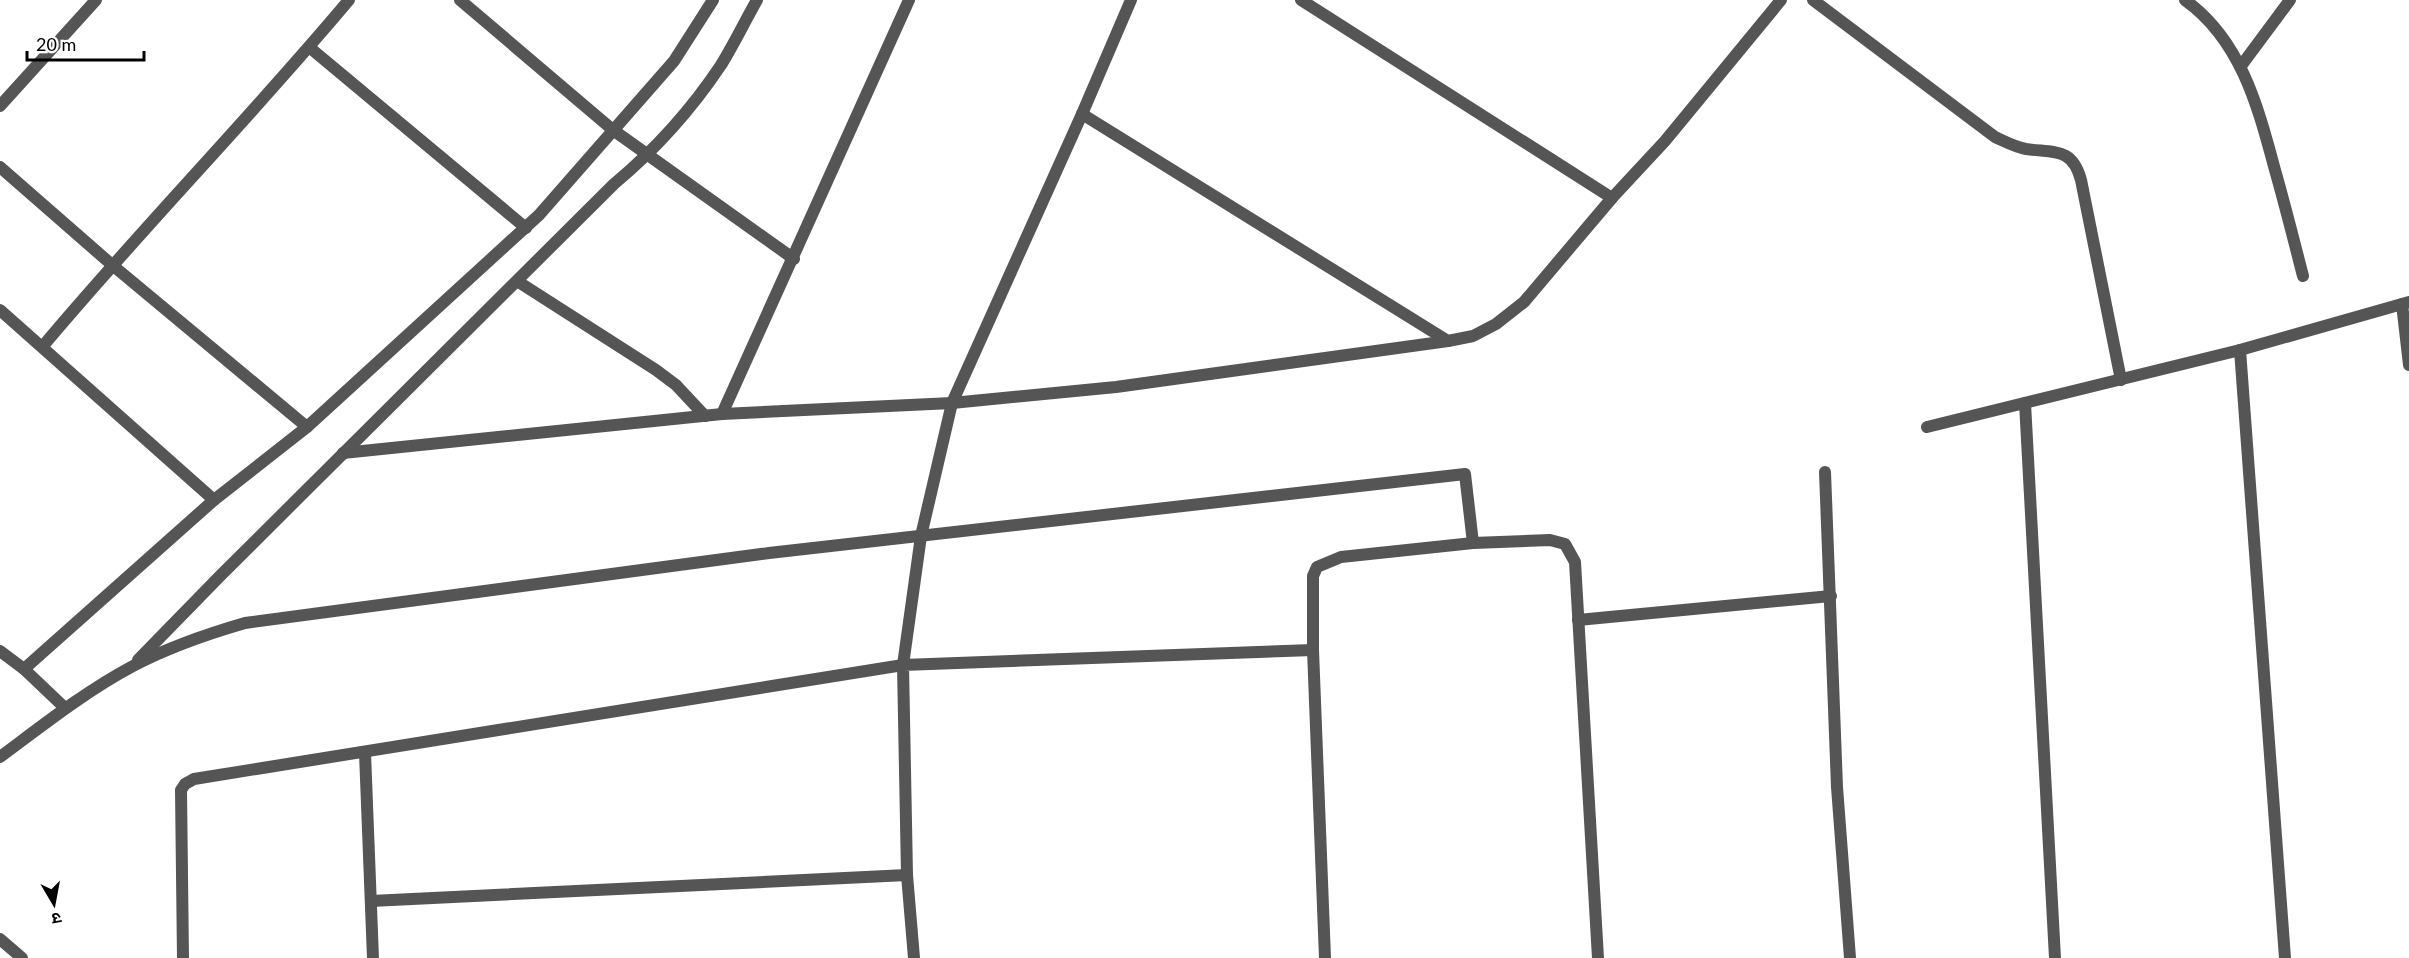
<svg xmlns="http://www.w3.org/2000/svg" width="2409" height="958" font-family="Lato,'Noto Sans Devanagari',sans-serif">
<rect width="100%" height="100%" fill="#fff"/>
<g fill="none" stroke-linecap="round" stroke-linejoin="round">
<g stroke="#555" stroke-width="12">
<path d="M 460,0 L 613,130 L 794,259"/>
<path d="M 1301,0 L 1612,198"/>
<path d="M 1813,0 L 1995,137 C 2006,142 2015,147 2026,149 C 2054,153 2072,147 2081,180 L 2121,380"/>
<path d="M 2185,0 C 2241,40 2258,107 2275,170 C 2285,205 2294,241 2303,276"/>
<path d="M 309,47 L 526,228"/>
<path d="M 2241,66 L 2290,0"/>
<path d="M 0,106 L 96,0"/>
<path d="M 1082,114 L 1448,341"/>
<path d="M 0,167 L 111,264 L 307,427"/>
<path d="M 517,281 L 656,370 L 676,385 L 705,416"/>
<path d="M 2402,304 L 2409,365"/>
<path d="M 0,310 L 214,500"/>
<path d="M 43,346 C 142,228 250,118 349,0"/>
<path d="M 2240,350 L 2285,958"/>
<path d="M 2025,403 L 2055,958"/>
<path d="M 722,414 L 909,0"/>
<path d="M 1927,427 L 2240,350 L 2409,302"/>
<path d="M 343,453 L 722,414 L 952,403 L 1116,387 L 1448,341 L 1473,336 L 1496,324 L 1524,302 L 1612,198 L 1665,141 L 1781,0"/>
<path d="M 1825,472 L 1837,787 L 1850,958"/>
<path d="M 1578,620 L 1831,596"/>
<path d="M 0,651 L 24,669 L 65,708"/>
<path d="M 138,660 L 220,576 L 614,184 C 656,149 691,110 721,65 C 734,44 745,21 757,0"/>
<path d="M 24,669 L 214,500 L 307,427 L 539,215 L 674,61 L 713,0"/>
<path d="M 365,753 L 373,958"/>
<path d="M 0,757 C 43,725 86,691 133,666 C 169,647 207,634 245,623 L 769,553 L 1465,474 L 1473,543 L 1550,540 L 1565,544 L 1575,562 L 1598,958"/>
<path d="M 371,901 L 907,875"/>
<path d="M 0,939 L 22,958"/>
<path d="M 183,958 L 181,790 L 185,784 L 194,779 L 903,665 L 921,536 L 952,403 L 1082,114 L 1131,0"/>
<path d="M 914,958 L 907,875 L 903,665 L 1313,650"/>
<path d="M 1325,958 L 1313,650 L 1313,576 L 1317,567 L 1341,557 L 1473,543"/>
</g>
</g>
<g transform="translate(54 904) rotate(170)" stroke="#ffffff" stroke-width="4.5" paint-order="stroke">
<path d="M0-4.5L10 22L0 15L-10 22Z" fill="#000000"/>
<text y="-9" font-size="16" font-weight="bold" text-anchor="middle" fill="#000000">उ</text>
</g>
<path d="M27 51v9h117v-9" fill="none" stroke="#000000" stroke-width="3"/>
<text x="36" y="51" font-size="18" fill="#000000" stroke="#ffffff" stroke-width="4.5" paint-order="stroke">20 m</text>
</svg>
